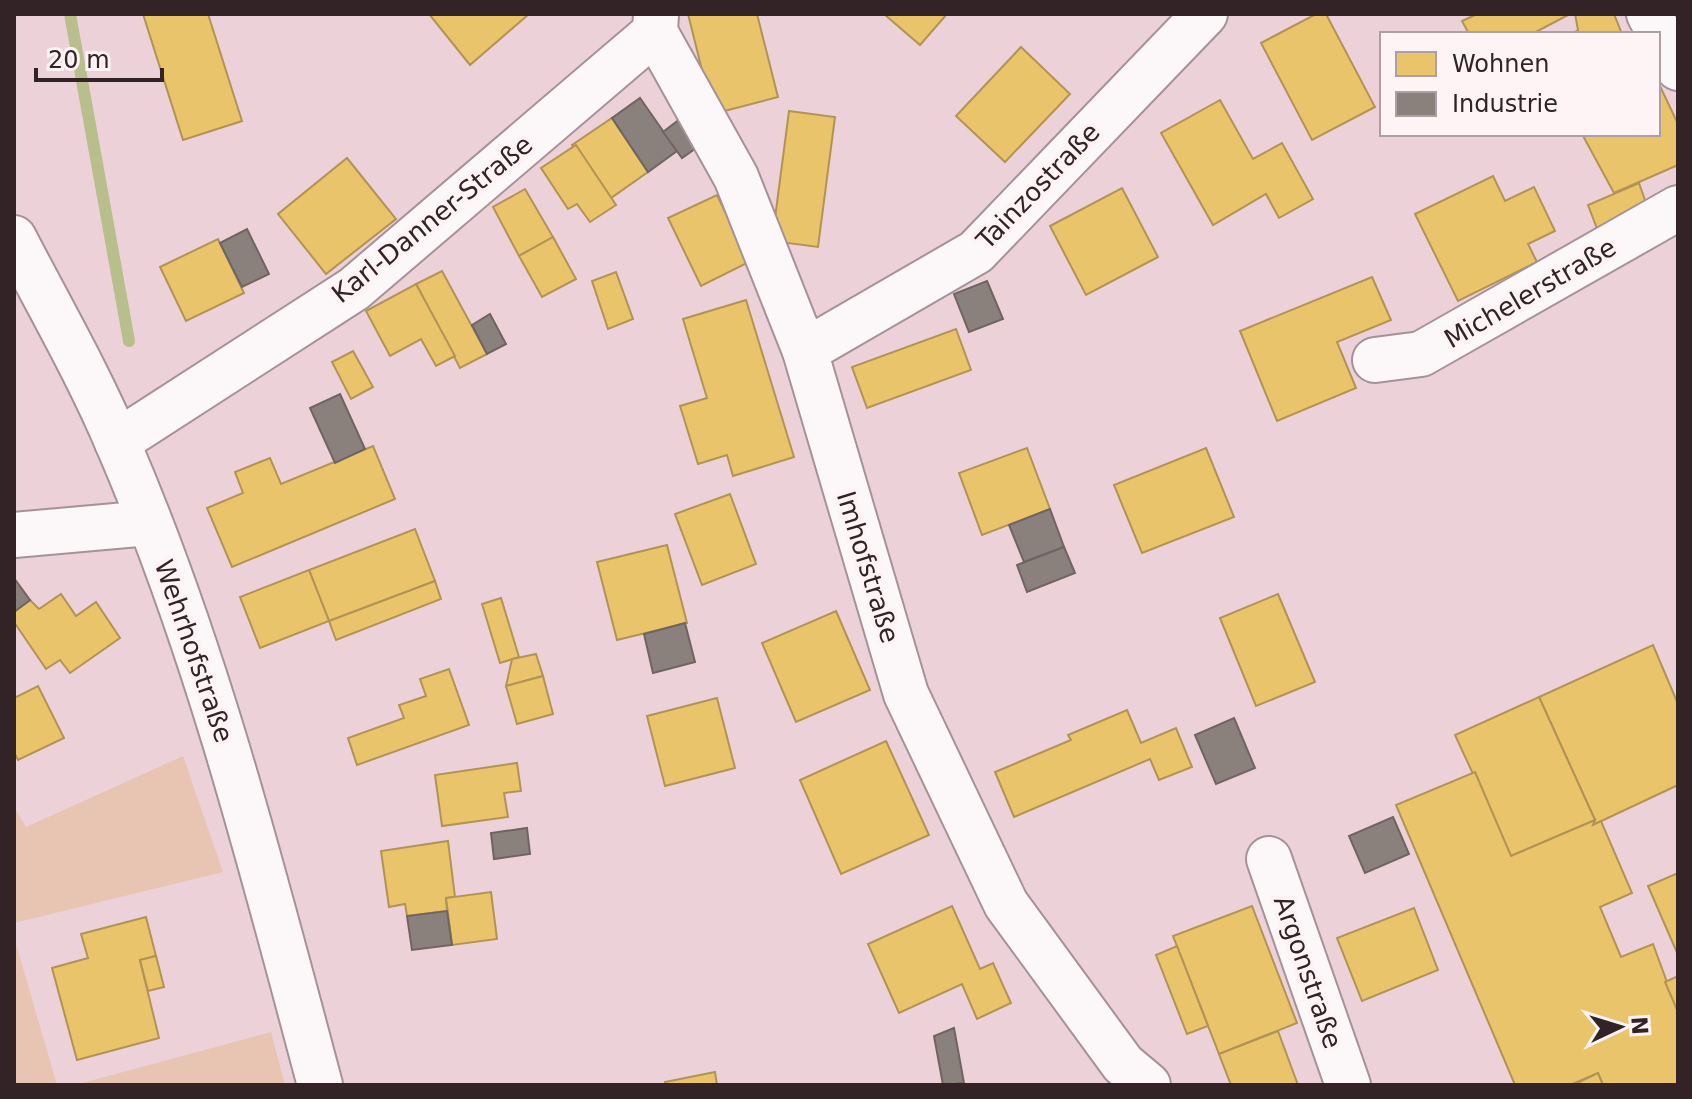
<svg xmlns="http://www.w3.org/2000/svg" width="1692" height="1099" font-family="'DejaVu Sans',sans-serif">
<rect width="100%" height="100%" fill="#ecd2d8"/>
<g fill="#e8c4b2">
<path d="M 183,756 L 223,872 L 14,923 L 14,807 L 26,827 Z"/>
<path d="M 14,937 L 57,1085 L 14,1085 Z"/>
<path d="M 271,1032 L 285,1085 L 75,1085 Z"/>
</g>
<g fill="#e9c46a" stroke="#b29356" stroke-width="2">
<path d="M 143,14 L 208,14 L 242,121 L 183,140 Z"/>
<path d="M 429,14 L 529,14 L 470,65 Z"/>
<path d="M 688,14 L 757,14 L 778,97 L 713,114 Z"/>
<path d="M 884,14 L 947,14 L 920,45 Z"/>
<path d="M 1316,14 L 1326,14 L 1375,107 L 1312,140 L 1261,43 Z"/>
<path d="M 1477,14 L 1570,14 L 1532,34 L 1469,34 L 1462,21 Z"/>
<path d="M 1575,14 L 1614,14 L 1622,34 L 1571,34 L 1578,30 Z"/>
<path d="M 1021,47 L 1070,94 L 1005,162 L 956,116 Z"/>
<path d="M 1659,84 L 1678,124 L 1678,165 L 1614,193 L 1582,134 L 1658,134 Z"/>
<path d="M 1220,100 L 1253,159 L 1282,143 L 1313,199 L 1279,218 L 1266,194 L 1213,225 L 1161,133 Z"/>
<path d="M 789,111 L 835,117 L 818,247 L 772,241 Z"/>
<path d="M 612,118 L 648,172 L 611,198 L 572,145 Z"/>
<path d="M 576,145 L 616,205 L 590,222 L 577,204 L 568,209 L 541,168 Z"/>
<path d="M 347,158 L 396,219 L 326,274 L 278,214 Z"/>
<path d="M 1493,176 L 1505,201 L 1534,187 L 1555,231 L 1528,244 L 1537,262 L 1458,301 L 1415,214 Z"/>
<path d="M 1639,183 L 1652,220 L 1601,239 L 1588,205 Z"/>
<path d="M 1122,188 L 1158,257 L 1086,295 L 1050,226 Z"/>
<path d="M 525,189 L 553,237 L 519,256 L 493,207 Z"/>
<path d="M 717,195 L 749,262 L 701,286 L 668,218 Z"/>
<path d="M 553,237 L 576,279 L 542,297 L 519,256 Z"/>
<path d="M 218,239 L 244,293 L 186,321 L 160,267 Z"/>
<path d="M 442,271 L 487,354 L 460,368 L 416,284 Z"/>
<path d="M 616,272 L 633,319 L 608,329 L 592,281 Z"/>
<path d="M 1372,277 L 1391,320 L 1337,342 L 1356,388 L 1277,421 L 1240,331 Z"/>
<path d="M 416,284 L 455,356 L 436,366 L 421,339 L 390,356 L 366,311 Z"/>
<path d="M 746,300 L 794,457 L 733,476 L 727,455 L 698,464 L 680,406 L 707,398 L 683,319 Z"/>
<path d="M 956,329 L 971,370 L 867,408 L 852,367 Z"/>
<path d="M 353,351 L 373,387 L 351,399 L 332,362 Z"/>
<path d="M 373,446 L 395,499 L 232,567 L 207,508 L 243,493 L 235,472 L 270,458 L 281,484 Z"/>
<path d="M 1027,448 L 1050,509 L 982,535 L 959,473 Z"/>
<path d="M 1206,448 L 1234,517 L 1142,553 L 1114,485 Z"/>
<path d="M 730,494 L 756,564 L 702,585 L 675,514 Z"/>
<path d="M 415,529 L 435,581 L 329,621 L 309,570 Z"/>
<path d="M 667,545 L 687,623 L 617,640 L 597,562 Z"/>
<path d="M 309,570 L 329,621 L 260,648 L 240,597 Z"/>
<path d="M 435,581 L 441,599 L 336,640 L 329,621 Z"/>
<path d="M 61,594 L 76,616 L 96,602 L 120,638 L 70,673 L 60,660 L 46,669 L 14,622 L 14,612 L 30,600 L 39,609 Z"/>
<path d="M 1278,594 L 1315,682 L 1256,706 L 1220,618 Z"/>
<path d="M 501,598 L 519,657 L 500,663 L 482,604 Z"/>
<path d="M 836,611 L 870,690 L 796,722 L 762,643 Z"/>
<path d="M 1653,645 L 1678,704 L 1678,785 L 1593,825 L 1595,820 L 1539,697 Z"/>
<path d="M 536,654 L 543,676 L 506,686 L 512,659 Z"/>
<path d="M 449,669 L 469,725 L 357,765 L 348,738 L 404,718 L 399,705 L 426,696 L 420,679 Z"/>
<path d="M 543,676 L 553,714 L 517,724 L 506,686 Z"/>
<path d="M 38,686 L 64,738 L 18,760 L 14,752 L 14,698 Z"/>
<path d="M 1539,697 L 1595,820 L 1511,856 L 1455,735 Z"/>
<path d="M 717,698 L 735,768 L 665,786 L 647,716 Z"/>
<path d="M 1127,710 L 1141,743 L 1176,728 L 1192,767 L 1159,780 L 1150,759 L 1014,817 L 995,772 L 1071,740 L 1068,735 Z"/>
<path d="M 886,741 L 929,835 L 841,874 L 800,780 Z"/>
<path d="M 517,763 L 521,791 L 504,793 L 508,817 L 442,826 L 435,775 Z"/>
<path d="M 1475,772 L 1511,856 L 1595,820 L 1593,825 L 1601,821 L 1632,893 L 1600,907 L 1621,957 L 1653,944 L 1678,1012 L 1678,1085 L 1603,1085 L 1598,1073 L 1570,1085 L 1515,1085 L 1396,805 Z"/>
<path d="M 448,841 L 455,897 L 446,898 L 447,911 L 407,916 L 405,904 L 389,907 L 381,851 Z"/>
<path d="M 1678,873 L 1678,955 L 1648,886 Z"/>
<path d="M 491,892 L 497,939 L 452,945 L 446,898 Z"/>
<path d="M 952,906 L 980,969 L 993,963 L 1011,1003 L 977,1019 L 962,984 L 899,1013 L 868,944 Z"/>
<path d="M 1252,906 L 1297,1023 L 1219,1054 L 1173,936 Z"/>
<path d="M 1414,908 L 1438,970 L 1362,1001 L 1337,938 Z"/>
<path d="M 146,917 L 156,956 L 140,960 L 159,1038 L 77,1060 L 52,968 L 88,958 L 81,934 Z"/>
<path d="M 1177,946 L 1208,1026 L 1187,1034 L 1156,955 Z"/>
<path d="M 156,956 L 164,987 L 148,991 L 140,960 Z"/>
<path d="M 1678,976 L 1678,1012 L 1665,982 Z"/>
<path d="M 1278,1031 L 1298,1085 L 1231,1085 L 1219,1054 Z"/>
<path d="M 715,1072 L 717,1085 L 666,1085 L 665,1082 Z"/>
<path d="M 1598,1073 L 1603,1085 L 1580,1085 L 1579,1082 Z"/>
</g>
<g fill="#8a817c" stroke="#706462" stroke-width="2">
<path d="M 640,98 L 677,151 L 648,172 L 612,118 Z"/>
<path d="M 680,119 L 699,146 L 682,158 L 663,132 Z"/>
<path d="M 247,229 L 269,274 L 242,287 L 220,243 Z"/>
<path d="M 987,281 L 1003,319 L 969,332 L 954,294 Z"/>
<path d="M 490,314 L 506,344 L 487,354 L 472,325 Z"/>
<path d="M 340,394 L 365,449 L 335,463 L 310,408 Z"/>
<path d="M 1050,509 L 1064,547 L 1024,562 L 1009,525 Z"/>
<path d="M 1064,547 L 1075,573 L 1027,592 L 1017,565 Z"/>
<path d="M 14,578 L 30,600 L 14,612 Z"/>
<path d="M 685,623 L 695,662 L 653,673 L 644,634 Z"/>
<path d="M 1234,718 L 1255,768 L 1216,784 L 1195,735 Z"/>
<path d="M 1393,817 L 1409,854 L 1365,873 L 1349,836 Z"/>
<path d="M 527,828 L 530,854 L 494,859 L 491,833 Z"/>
<path d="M 447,911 L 452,945 L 412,950 L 407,916 Z"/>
<path d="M 954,1028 L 964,1083 L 943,1085 L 934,1036 Z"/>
</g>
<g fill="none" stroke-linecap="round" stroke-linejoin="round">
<path stroke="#b8bf8d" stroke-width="12" d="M 70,14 L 129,341"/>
<defs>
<g id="minor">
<path d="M 656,14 L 655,32 L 736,177 L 805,351 L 906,694 L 1006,904 L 1123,1064 L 1148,1085"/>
<path d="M 1649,14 L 1678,68"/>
<path d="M 14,238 C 49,306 88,373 118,444 C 207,650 262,868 320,1085"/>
<path d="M 805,351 L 976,252 L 1205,14"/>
<path d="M 1375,360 L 1421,354 L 1678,208"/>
<path d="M 117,442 L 354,289 L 655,32"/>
<path d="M 14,535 L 149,523"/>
<path d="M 1269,859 L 1348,1085"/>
</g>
</defs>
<use href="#minor" stroke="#a59297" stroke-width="48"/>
<use href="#minor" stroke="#fcf8f9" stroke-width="44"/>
</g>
<g text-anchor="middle" stroke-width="8" stroke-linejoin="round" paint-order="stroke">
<g font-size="26" fill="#332226" stroke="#fef4f6">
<text transform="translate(1038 186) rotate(-46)" y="9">Tainzostraße</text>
<text transform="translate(432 219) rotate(-39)" y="9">Karl-Danner-Straße</text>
<text transform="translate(1530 293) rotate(-30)" y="9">Michelerstraße</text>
<text transform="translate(868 567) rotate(73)" y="9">Imhofstraße</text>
<text transform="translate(194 651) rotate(71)" y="9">Wehrhofstraße</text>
<text transform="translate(1308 972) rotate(71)" y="9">Argonstraße</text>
</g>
</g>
<rect width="1692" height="1099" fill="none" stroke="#332226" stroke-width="32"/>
<rect x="1380" y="32" width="280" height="104" fill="#fef4f6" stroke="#ada0a3" stroke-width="2"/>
<rect x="1396" y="52" width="40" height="24" fill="#e9c46a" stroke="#ada0a3" stroke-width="2"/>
<text x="1452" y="72" font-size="24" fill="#332226">Wohnen</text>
<rect x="1396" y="92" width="40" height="24" fill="#8a817c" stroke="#ada0a3" stroke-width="2"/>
<text x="1452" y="112" font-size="24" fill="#332226">Industrie</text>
<g transform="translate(1620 1027) rotate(86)" stroke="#fef4f6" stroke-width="6" paint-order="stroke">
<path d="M0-6L14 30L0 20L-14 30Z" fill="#332226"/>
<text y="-12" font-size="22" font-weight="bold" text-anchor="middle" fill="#332226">N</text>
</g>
<path d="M36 68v12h126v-12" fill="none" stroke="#332226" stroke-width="4"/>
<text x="48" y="68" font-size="24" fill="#332226" stroke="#fef4f6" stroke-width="6" paint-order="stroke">20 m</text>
</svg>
